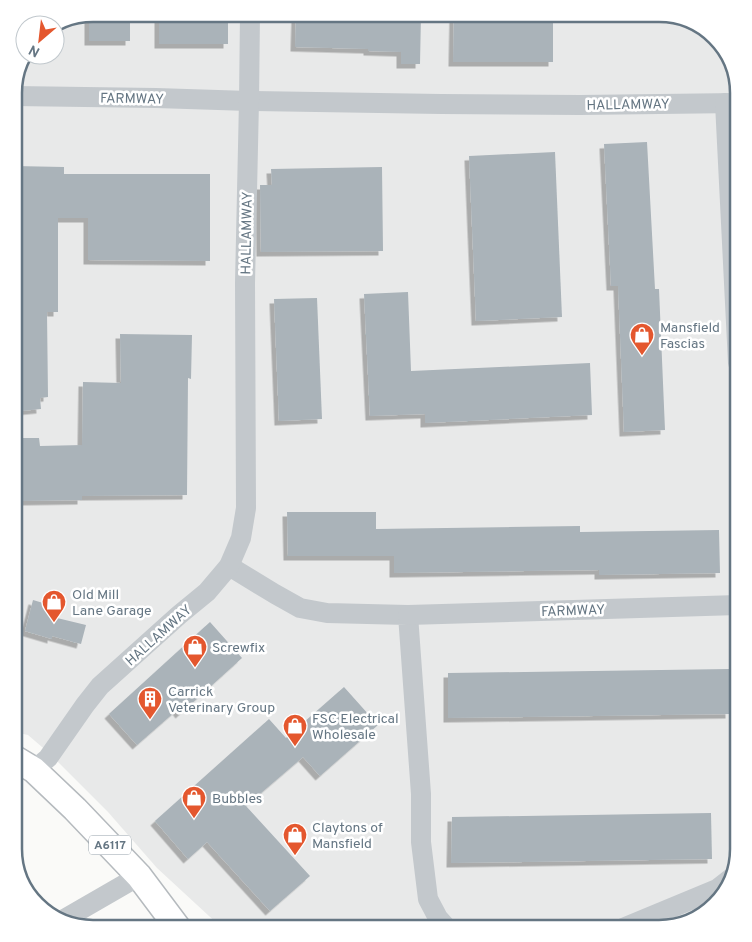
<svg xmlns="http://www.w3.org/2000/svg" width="752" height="942" font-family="Overpass,sans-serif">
<defs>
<filter id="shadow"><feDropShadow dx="-4.5" dy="4.5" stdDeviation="0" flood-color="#0004"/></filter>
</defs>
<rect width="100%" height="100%" fill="#fafaf8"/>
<path fill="#e8e9e9" d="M 93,14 L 664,14 L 698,24 L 725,49 L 738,93 L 738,849 L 730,884 L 703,915 L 659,928 L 222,928 L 157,868 L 108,812 L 49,753 L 28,735 L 14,732 L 14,88 L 30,55 L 55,55 L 55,28 Z"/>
<g fill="#aab3b9" filter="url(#shadow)">
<path d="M 93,14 L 130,14 L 130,41 L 89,41 L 89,15 Z"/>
<rect x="159" y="14" width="69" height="30"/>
<path d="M 296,14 L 421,14 L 420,64 L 401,64 L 401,52 L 368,51 L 368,49 L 295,47 Z"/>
<path d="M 454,14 L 553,14 L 553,62 L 453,62 Z"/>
<path d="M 647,142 L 655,289 L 659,289 L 665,430 L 624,432 L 618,286 L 611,286 L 604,144 Z"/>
<path d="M 555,152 L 562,317 L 476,321 L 469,156 Z"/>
<path d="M 14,166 L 64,167 L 64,174 L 210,174 L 210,261 L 88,260 L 88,218 L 58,218 L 58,312 L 47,312 L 48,397 L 40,398 L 41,409 L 21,411 L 22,398 L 20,398 L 19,318 L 14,318 L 15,218 L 14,218 Z"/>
<path d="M 382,167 L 383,251 L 261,252 L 260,185 L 272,185 L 271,169 Z"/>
<path d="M 408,292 L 411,371 L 590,363 L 592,415 L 425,423 L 425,414 L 370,416 L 364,294 Z"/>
<path d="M 317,298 L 322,419 L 279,421 L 274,299 Z"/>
<path d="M 120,334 L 192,335 L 191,379 L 188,378 L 187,495 L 82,496 L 82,500 L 20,501 L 21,438 L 39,438 L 40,446 L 82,445 L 83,382 L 121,383 Z"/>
<path d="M 287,512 L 376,512 L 376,529 L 580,526 L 580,532 L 719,530 L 720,573 L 599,575 L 599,570 L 394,573 L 394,556 L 288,556 Z"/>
<path d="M 33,600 L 60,608 L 57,618 L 86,625 L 81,644 L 52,636 L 52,639 L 25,631 Z"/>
<path d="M 210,622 L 242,658 L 180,714 L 177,710 L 137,745 L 109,714 Z"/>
<path d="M 729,669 L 730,714 L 448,718 L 448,673 Z"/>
<path d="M 344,687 L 378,725 L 320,776 L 303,757 L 246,806 L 310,876 L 270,911 L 207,842 L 188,859 L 155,821 L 269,719 L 286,738 Z"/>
<path d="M 711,813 L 712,859 L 451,863 L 452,817 Z"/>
</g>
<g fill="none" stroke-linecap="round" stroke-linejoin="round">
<defs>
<path id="major" d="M 14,758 L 34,770 L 75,809 L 139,876 L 178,928"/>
</defs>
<use href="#major" stroke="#b5babe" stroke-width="28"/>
<g stroke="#c3c8cc" stroke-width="20">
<path d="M 14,96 L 156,98 L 249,101 L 441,104 L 580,105 L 738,103"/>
<path d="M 725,103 L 738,363"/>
<path d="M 229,566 L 275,594 L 300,608 L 327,613 L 408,615 L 421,794 L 421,842 L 428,899 L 438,918 L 447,928"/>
<path d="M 408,615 L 738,605"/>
<path d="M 34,770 L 48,758 L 85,705 L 100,686 L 179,615 L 207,592 L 229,566 L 241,538 L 246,508 L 245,283 L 249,101 L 250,14"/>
<path d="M 61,921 L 139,876"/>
<path d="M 623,928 L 717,889 L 731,878"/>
</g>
<use href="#major" stroke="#fff" stroke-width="25"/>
</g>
<defs>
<symbol id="shop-pin" viewBox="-11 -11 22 30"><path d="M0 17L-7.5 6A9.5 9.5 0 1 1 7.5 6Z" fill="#e4572e" stroke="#fff"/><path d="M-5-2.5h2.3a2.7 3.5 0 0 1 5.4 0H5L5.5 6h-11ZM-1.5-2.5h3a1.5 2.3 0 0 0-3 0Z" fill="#fff"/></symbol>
<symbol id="building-pin" viewBox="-11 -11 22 30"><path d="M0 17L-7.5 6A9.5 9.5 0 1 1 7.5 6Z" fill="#e4572e" stroke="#fff"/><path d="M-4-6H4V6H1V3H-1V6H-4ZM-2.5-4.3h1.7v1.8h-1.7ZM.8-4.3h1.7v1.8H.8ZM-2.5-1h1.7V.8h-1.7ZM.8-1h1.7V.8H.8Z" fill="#fff"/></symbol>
</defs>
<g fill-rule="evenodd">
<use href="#shop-pin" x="628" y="321" width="28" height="38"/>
<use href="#shop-pin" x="40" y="588" width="28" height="38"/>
<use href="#shop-pin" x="181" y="633" width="28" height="38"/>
<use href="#building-pin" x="136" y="685" width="28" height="38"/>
<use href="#shop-pin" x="281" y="712" width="28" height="38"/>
<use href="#shop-pin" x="180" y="784" width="28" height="38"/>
<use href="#shop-pin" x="281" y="821" width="28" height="38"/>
</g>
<g text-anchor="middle" stroke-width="5" stroke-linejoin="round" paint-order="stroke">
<rect fill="#fff" stroke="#939fa8" stroke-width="1" x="89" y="835.5" width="42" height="19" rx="4"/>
<g font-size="12" font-weight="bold" fill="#657683">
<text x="110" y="849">A6117</text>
</g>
<g font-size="14" fill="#657683" stroke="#fff">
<text transform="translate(132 98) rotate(1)" y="5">FARMWAY</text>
<text transform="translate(628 104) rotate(-1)" y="5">HALLAMWAY</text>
<text transform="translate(246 233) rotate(-89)" y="5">HALLAMWAY</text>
<text transform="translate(573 610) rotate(-2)" y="5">FARMWAY</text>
<text transform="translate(158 635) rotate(-42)" y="5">HALLAMWAY</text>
</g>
<g font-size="14" fill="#657683" stroke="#fff" text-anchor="start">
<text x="660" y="332">Mansfield<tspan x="660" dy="16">Fascias</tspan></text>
<text x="72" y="599">Old Mill<tspan x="72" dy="16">Lane Garage</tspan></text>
<text x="212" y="652">Screwfix</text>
<text x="168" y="696">Carrick<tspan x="168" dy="16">Veterinary Group</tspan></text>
<text x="312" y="723">FSC Electrical<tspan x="312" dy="16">Wholesale</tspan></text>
<text x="212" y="803">Bubbles</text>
<text x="312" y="832">Claytons of<tspan x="312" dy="16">Mansfield</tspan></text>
</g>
</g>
<path d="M0 0H752V942H0ZM93 22H659A71 71 0 0 1 730 93V849A71 71 0 0 1 659 920H93A71 71 0 0 1 22 849V93A71 71 0 0 1 93 22Z" fill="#fff" fill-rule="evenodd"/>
<path fill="none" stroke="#657683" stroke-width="2.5" d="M93 22H659A71 71 0 0 1 730 93V849A71 71 0 0 1 659 920H93A71 71 0 0 1 22 849V93A71 71 0 0 1 93 22Z"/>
<g transform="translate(40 40) rotate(208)"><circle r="24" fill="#ffffff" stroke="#c1c8cd"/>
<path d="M0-4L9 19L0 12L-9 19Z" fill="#e4572e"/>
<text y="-8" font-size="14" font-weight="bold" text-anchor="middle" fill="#657683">N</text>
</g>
</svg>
